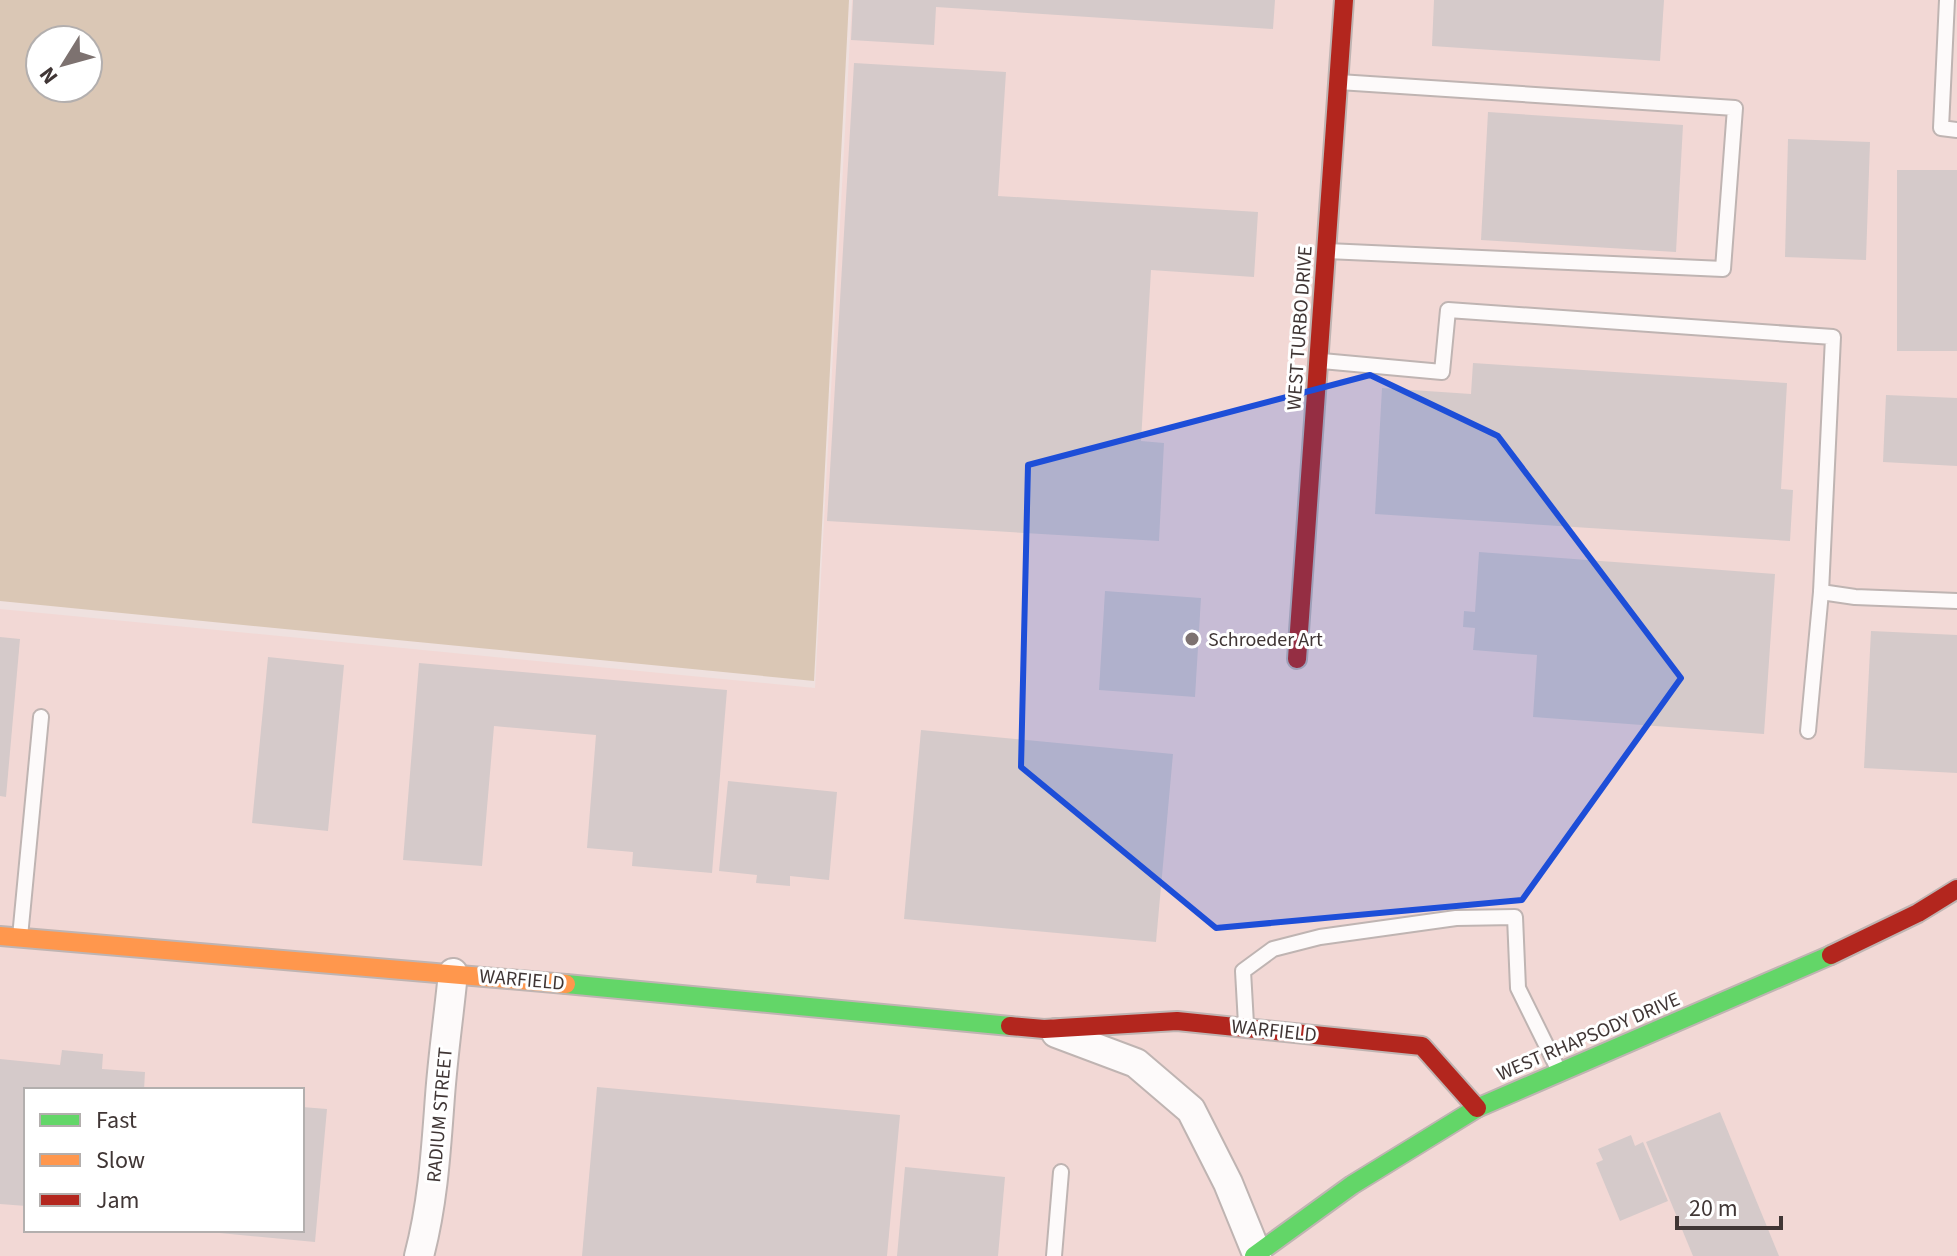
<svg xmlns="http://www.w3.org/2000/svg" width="1957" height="1256" font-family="'Source Sans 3',sans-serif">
<rect width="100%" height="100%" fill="#efe1df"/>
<path fill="#f2d8d5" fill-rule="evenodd" d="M 852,0 L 1957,0 L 1957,1256 L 0,1256 L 0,609 L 815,688 ZM 26,1090 L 302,1090 L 302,1230 L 26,1230 Z"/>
<path fill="#dac7b5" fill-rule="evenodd" d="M 0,0 L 849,0 L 814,681 L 0,601 ZM 40,40 L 88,40 L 88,88 L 40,88 Z"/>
<g fill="#d5caca">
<path d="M 853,0 L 1275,0 L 1273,29 L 936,7 L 934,45 L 851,40 Z"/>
<path d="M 1434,0 L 1664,0 L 1660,61 L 1432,46 Z"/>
<path d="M 854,63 L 1006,72 L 998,196 L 1258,212 L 1254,277 L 1151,270 L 1141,441 L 1164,443 L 1159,541 L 827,521 Z"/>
<path d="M 1488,112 L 1683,125 L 1676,252 L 1481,240 Z"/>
<path d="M 1788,139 L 1870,142 L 1866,260 L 1785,257 Z"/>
<rect x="1897" y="170" width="60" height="181"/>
<path d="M 1473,363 L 1787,383 L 1781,489 L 1793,490 L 1790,541 L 1375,514 L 1382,388 L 1471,394 Z"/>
<path d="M 1886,395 L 1957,398 L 1957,466 L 1883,462 Z"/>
<path d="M 1479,552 L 1775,574 L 1764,734 L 1533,717 L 1537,655 L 1473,650 L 1475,628 L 1463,627 L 1464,611 L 1475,612 Z"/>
<path d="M 1105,591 L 1201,598 L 1195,697 L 1099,690 Z"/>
<path d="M 1871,631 L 1957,635 L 1957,773 L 1864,768 Z"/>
<path d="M 0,637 L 20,639 L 6,797 L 0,796 Z"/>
<path d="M 268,657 L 344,665 L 328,831 L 252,823 Z"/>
<path d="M 419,663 L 727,690 L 712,873 L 632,866 L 633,852 L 587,848 L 596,735 L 494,726 L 482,866 L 403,860 Z"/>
<path d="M 921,730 L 1173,754 L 1156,942 L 904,919 Z"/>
<path d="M 728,781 L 837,792 L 829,880 L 790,876 L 790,886 L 756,883 L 757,875 L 719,871 Z"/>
<path d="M 62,1050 L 103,1054 L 102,1069 L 145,1072 L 144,1090 L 26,1090 L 26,1206 L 0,1204 L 0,1059 L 60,1065 Z"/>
<path d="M 597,1087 L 900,1115 L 887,1256 L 582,1256 Z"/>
<path d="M 302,1107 L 327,1109 L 315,1242 L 209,1232 L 209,1230 L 302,1230 Z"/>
<path d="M 1720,1112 L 1779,1256 L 1693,1256 L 1646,1142 Z"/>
<path d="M 1631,1135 L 1635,1146 L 1643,1142 L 1668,1201 L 1620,1221 L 1596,1163 L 1603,1160 L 1598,1149 Z"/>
<path d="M 905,1167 L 1005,1177 L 998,1256 L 897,1256 Z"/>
</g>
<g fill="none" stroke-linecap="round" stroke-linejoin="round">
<defs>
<g id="lane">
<path d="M 1947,0 L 1941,128 L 1957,130"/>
<path d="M 1327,251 L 1723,269 L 1735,108 L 1339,82"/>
<path d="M 1322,361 L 1442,372 L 1448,310 L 1833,337 L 1821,592 L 1808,731"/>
<path d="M 1821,592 L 1855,597 L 1957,601"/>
<path d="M 20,937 L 41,717"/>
<path d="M 1246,1024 L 1243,971 L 1273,949 L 1320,937 L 1456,918 L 1515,917 L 1518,988 L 1558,1069"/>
<path d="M 1054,1256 L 1061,1172"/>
</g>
<g id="street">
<path d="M 1056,1033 L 1136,1063 L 1191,1110 L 1228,1183 L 1257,1254"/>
<path d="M 419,1256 C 433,1203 436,1150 440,1096 C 443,1055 449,1014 453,973"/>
</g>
<g id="fast">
<path d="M 566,984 L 1010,1026"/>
<path d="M 1254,1256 L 1352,1185 L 1477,1108 L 1831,955"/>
</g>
<path id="slow" d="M 0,936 L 566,984"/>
<g id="jam">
<path d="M 1297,659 L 1344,0"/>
<path d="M 1831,955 L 1918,913 L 1957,889"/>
<path d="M 1010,1026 L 1044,1029 L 1177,1021 L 1422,1046 L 1477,1108"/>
</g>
</defs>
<use href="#lane" stroke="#bfb4b2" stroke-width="18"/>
<use href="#street" stroke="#bfb4b2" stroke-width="32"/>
<use href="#fast" stroke="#bfb4b2" stroke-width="22"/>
<use href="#slow" stroke="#bfb4b2" stroke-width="22"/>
<use href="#jam" stroke="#bfb4b2" stroke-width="22"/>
<use href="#lane" stroke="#fdfafa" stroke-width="14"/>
<use href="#street" stroke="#fdfafa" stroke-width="28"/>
<use href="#fast" stroke="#63d668" stroke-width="18"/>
<use href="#slow" stroke="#ff974d" stroke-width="18"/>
<use href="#jam" stroke="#b3261e" stroke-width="18"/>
</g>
<path fill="#1d4ed8" fill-opacity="0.2" stroke="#1d4ed8" stroke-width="6" stroke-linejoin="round" d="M 1370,375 L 1498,436 L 1681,678 L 1522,900 L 1216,928 L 1021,767 L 1028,465 Z"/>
<circle fill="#7d7270" stroke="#fff" stroke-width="3" cx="1192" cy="639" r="8"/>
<g text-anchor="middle" stroke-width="6" stroke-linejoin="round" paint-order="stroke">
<g font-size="20" fill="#403635" stroke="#fff">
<text transform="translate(1299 328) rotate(-86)" y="7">WEST TURBO DRIVE</text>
<text transform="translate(522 979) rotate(5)" y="7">WARFIELD</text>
<text transform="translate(1274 1030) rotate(6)" y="7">WARFIELD</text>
<text transform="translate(1588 1036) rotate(-23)" y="7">WEST RHAPSODY DRIVE</text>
<text transform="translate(439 1115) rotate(-85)" y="7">RADIUM STREET</text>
</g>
<g font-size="20" fill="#403635" stroke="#fff" text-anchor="start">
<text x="1208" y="646">Schroeder Art</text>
</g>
</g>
<rect x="24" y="1088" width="280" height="144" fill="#ffffff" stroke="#b3afae" stroke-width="2"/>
<rect x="40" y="1114" width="40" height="12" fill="#63d668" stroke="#b3afae" stroke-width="2"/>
<text x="96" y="1128" font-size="24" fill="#403635">Fast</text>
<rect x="40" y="1154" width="40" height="12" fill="#ff974d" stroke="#b3afae" stroke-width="2"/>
<text x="96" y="1168" font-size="24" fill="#403635">Slow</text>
<rect x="40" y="1194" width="40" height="12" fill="#b3261e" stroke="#b3afae" stroke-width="2"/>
<text x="96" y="1208" font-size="24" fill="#403635">Jam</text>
<g transform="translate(64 64) rotate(233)"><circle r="38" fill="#ffffff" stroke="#b3afae" stroke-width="2"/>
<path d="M0-6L14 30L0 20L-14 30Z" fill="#7d7270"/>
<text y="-12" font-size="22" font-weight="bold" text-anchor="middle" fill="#403635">N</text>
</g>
<path d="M1677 1216v12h104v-12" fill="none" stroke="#403635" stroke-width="4"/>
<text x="1689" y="1216" font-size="24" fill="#403635" stroke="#ffffff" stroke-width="6" paint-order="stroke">20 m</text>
</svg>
